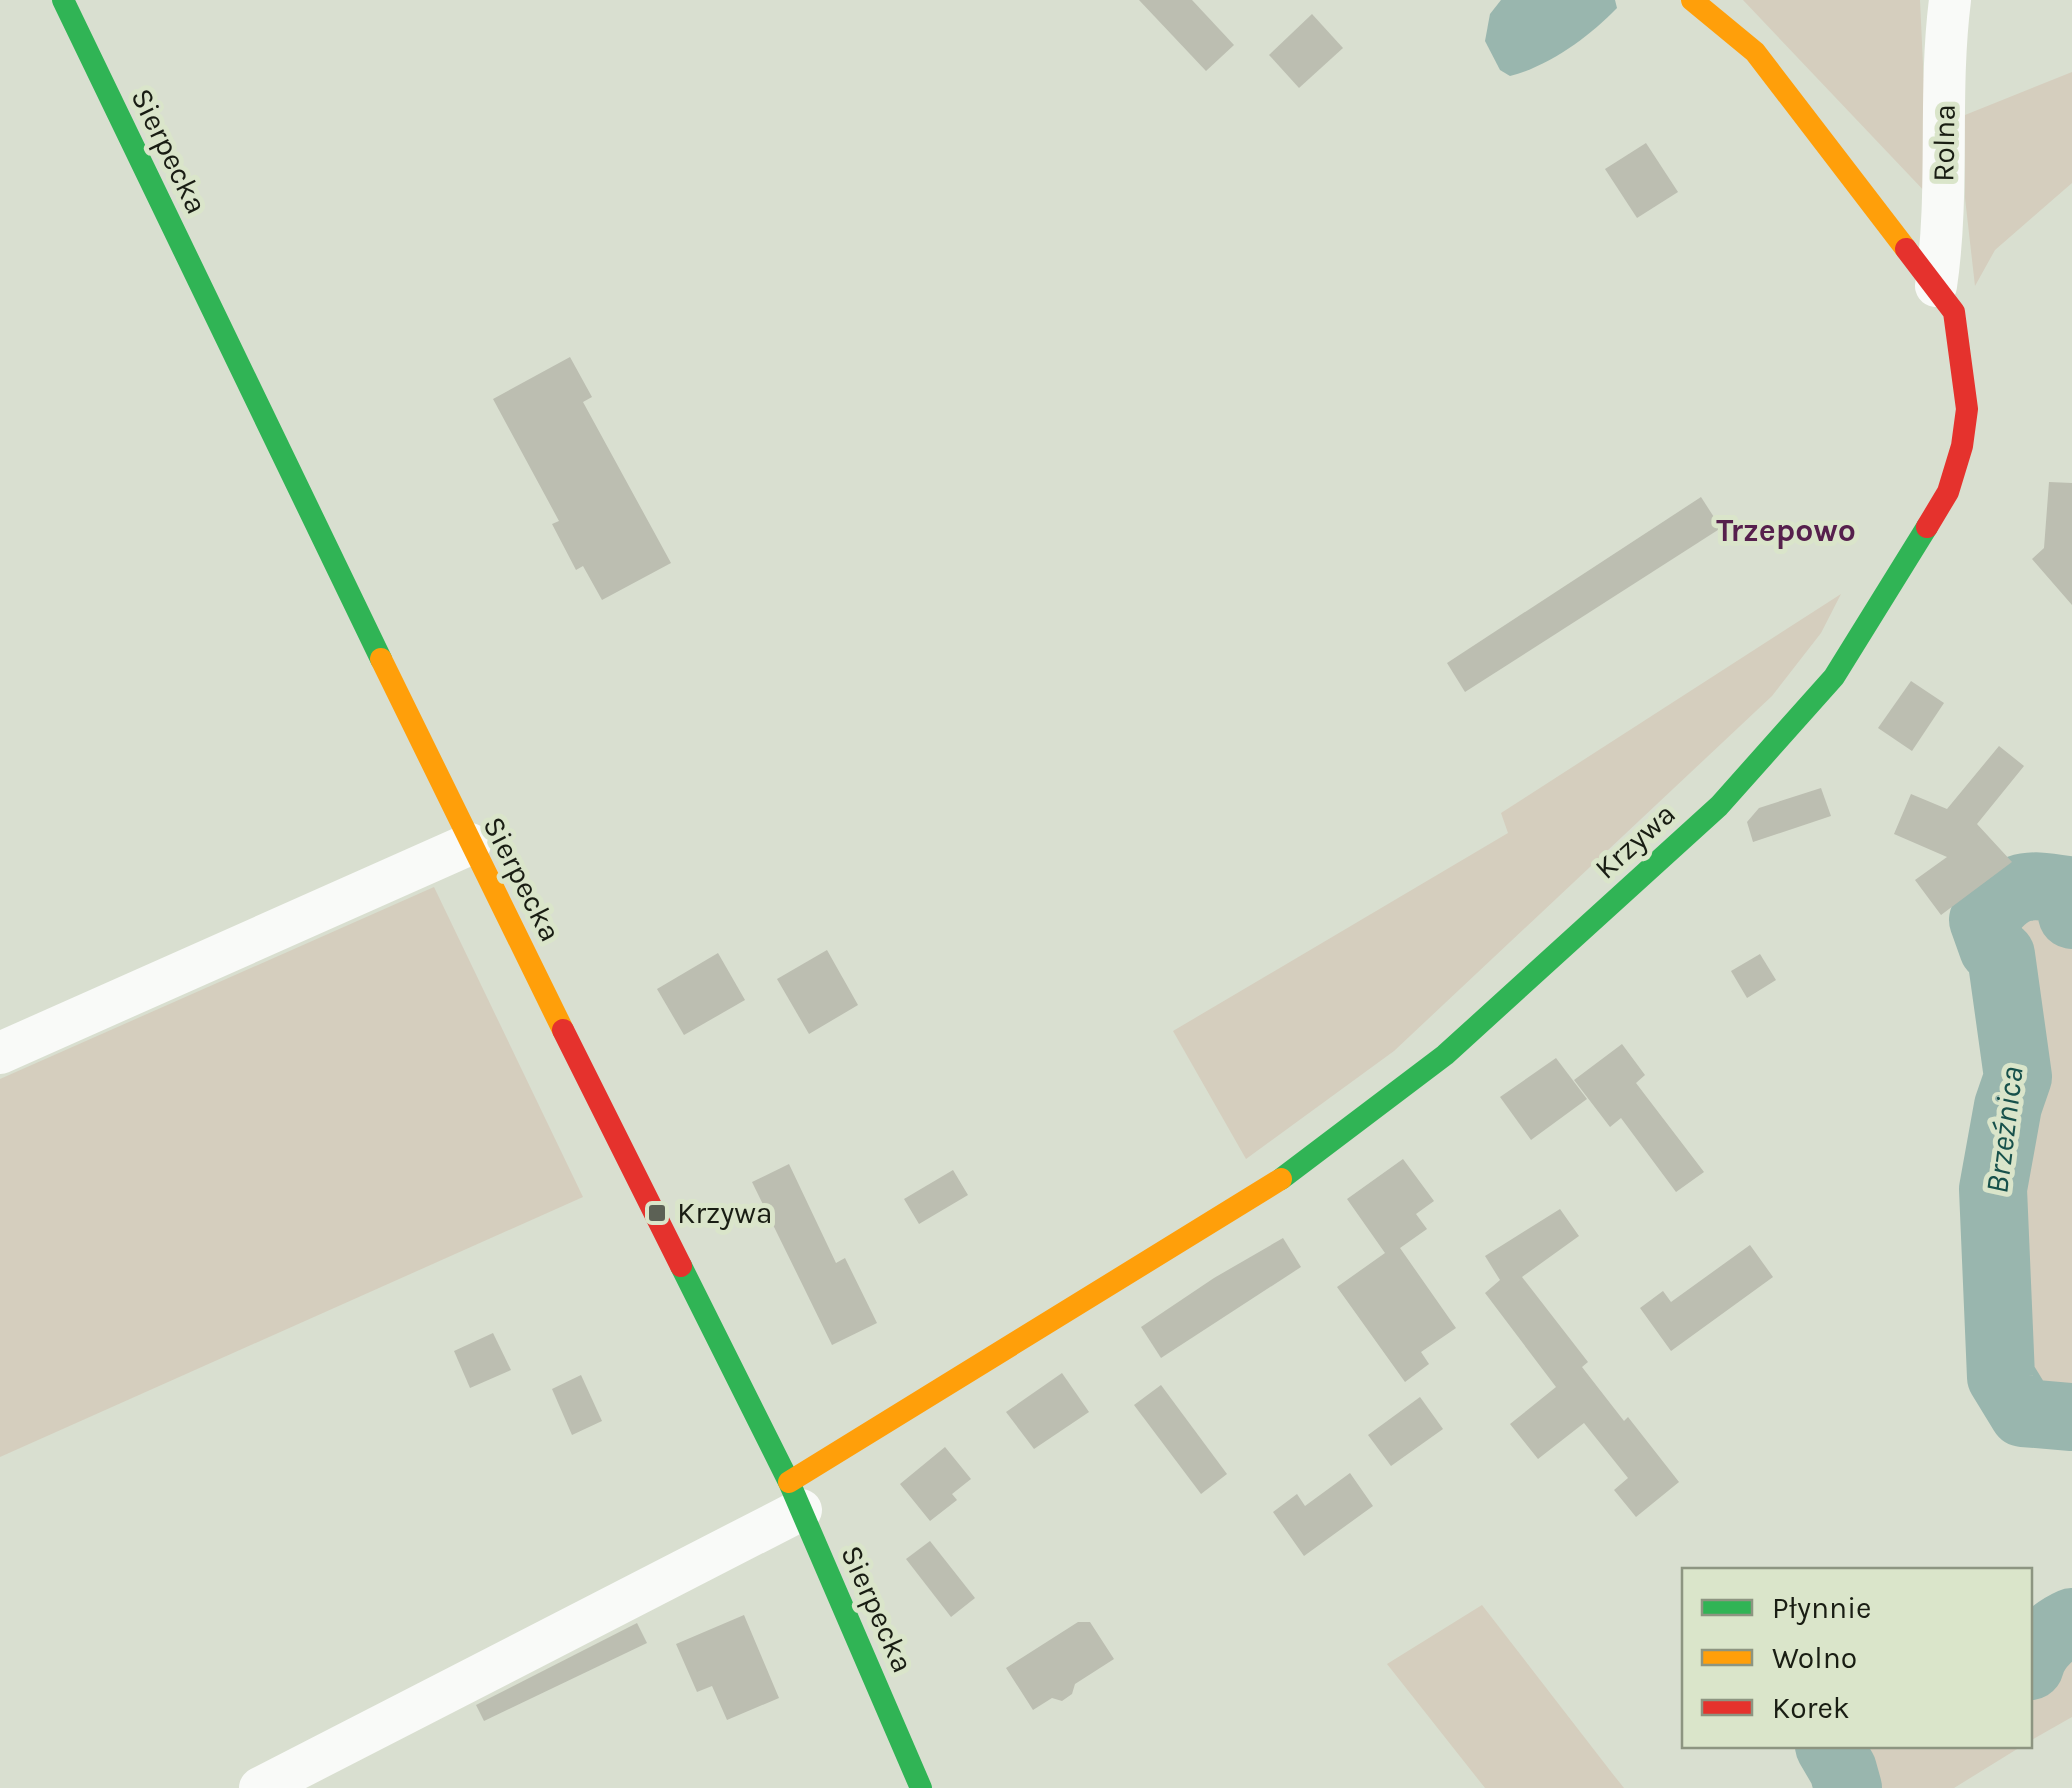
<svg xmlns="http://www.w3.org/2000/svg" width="2072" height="1788" font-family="Karla,sans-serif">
<rect width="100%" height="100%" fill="#d9dfd0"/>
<g fill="#d5cebe">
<path d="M 1743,0 L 1920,0 L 1929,196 Z"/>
<path d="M 2072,72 L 2072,183 L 1995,250 L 1975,286 L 1965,198 L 1965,115 Z"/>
<path d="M 1841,594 L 1821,633 L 1772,696 L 1394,1051 L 1246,1159 L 1173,1031 L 1508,833 L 1501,813 Z"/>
<path d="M 434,887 L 583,1197 L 0,1457 L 0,1079 Z"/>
<path d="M 2033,889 L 2058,897 L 2062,917 L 2072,928 L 2072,1409 L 2028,1408 L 2011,1383 L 2001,1189 L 2012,1113 L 2026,1070 L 2008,962 L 1992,930 L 1998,910 Z"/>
<path d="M 1482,1605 L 1612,1773 L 1624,1788 L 1485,1788 L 1387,1664 Z"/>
<path d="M 2072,1633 L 2072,1717 L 2030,1741 C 2029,1702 2028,1651 2072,1633 Z"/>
<path d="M 1841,1746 L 2022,1746 L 1954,1788 L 1857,1788 L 1851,1761 Z"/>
</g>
<path fill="#99b6ae" d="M 1501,0 L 1615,0 L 1617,8 C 1589,37 1549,66 1510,76 L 1500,70 L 1485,41 L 1490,14 Z"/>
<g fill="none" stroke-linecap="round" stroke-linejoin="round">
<g stroke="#99b6ae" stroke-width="68">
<path d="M 2072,915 L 2067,890 C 2022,882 2012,885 1983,920 L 1993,948 L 2001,955 L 2018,1077 L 2008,1106 L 1993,1189 L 2001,1377 L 2023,1413 L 2072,1417"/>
<path d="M 2030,1666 C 2035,1646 2054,1630 2072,1622"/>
<path d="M 1829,1746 L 1843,1770 L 1848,1788"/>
</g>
</g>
<g fill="#bcbeb1">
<path d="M 1139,0 L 1192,0 L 1234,45 L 1206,71 Z"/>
<path d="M 1312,14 L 1343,48 L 1299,88 L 1269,55 Z"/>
<path d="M 1646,143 L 1678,192 L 1637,218 L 1605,169 Z"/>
<path d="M 570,357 L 592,397 L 583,402 L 671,563 L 602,600 L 583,566 L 576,570 L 552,524 L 559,521 L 493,399 Z"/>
<path d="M 2049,482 L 2072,483 L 2072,605 L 2032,559 L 2044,548 Z"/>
<path d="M 1701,497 L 1721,528 L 1465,692 L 1447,663 Z"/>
<path d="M 1911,681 L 1944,703 L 1912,751 L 1878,728 Z"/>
<path d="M 1999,746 L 2024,766 L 1977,824 L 2012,862 L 1941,915 L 1915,880 L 1947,857 L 1894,834 L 1911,794 L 1947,809 Z"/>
<path d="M 1821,788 L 1831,816 L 1753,842 L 1747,822 L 1759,808 Z"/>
<path d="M 827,950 L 858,1005 L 809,1034 L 777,979 Z"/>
<path d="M 718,953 L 745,1000 L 684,1035 L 657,989 Z"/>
<path d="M 1760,954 L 1776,980 L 1747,998 L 1731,971 Z"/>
<path d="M 1622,1044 L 1645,1075 L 1636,1083 L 1704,1172 L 1676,1192 L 1621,1118 L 1610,1127 L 1574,1080 Z"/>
<path d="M 1556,1058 L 1587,1099 L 1531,1140 L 1500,1097 Z"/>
<path d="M 1403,1159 L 1434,1201 L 1416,1214 L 1427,1229 L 1400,1248 L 1456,1328 L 1421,1352 L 1429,1364 L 1405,1382 L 1337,1287 L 1385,1253 L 1347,1199 Z"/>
<path d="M 789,1164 L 836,1263 L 845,1258 L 877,1323 L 832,1345 L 752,1182 Z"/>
<path d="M 953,1170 L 968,1195 L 919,1224 L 904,1199 Z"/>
<path d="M 1560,1209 L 1579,1236 L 1522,1277 L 1588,1362 L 1582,1367 L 1624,1421 L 1628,1417 L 1679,1482 L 1636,1517 L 1614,1490 L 1628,1478 L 1584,1423 L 1538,1459 L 1510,1424 L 1556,1387 L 1485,1293 L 1500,1280 L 1485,1256 Z"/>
<path d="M 1283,1238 L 1301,1267 L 1161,1358 L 1141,1327 L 1214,1278 Z"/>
<path d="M 1750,1245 L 1773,1277 L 1671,1351 L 1640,1308 L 1663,1291 L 1671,1302 Z"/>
<path d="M 493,1333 L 511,1370 L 470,1388 L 454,1351 Z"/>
<path d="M 1062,1373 L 1089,1412 L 1034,1449 L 1006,1412 Z"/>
<path d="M 581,1375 L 602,1421 L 572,1435 L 552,1389 Z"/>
<path d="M 1161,1385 L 1227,1474 L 1201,1494 L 1134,1405 Z"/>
<path d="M 1420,1397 L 1443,1429 L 1391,1466 L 1368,1435 Z"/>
<path d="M 945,1447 L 971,1479 L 952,1494 L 957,1500 L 930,1521 L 900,1484 Z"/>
<path d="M 1350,1473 L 1373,1506 L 1304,1556 L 1273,1512 L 1297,1494 L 1305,1506 Z"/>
<path d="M 930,1541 L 975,1598 L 951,1617 L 906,1559 Z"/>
<path d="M 744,1615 L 779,1698 L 727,1720 L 712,1686 L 697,1692 L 676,1644 Z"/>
<path d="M 1078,1622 L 1090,1622 L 1114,1659 L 1075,1684 L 1072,1694 L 1062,1701 L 1052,1698 L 1033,1710 L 1006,1668 Z"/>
<path d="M 637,1623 L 647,1643 L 484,1721 L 476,1705 Z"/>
</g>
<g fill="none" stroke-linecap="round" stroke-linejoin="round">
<g stroke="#f9faf8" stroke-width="42">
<path d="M 1936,286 C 1950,191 1938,95 1950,0"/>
<path d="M 0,1053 L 470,844"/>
<path d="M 260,1788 L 801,1510"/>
</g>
<g stroke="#30b455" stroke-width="22">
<path d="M 63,0 L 381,659"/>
<path d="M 1281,1179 L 1445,1055 L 1719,806 L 1834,677 L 1927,527"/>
<path d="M 681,1266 L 789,1482 L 921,1788"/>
</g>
<g stroke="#ff9f0a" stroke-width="22">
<path d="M 1692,0 L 1755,52 L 1906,249"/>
<path d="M 381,659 L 563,1030"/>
<path d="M 789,1482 L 1281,1179"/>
</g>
<g stroke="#e5322d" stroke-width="22">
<path d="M 1906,249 L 1954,312 L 1967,409 L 1962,446 L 1948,492 L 1927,527"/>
<path d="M 563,1030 L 681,1266"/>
</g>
</g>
<rect fill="#5c6155" stroke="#dae5ca" stroke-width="4" x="647" y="1203" width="20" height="20" rx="5"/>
<g text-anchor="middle" stroke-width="10" stroke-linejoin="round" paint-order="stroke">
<g font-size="30" fill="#191d13" stroke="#dae5ca">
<text transform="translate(1944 143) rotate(-89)" y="10">Rolna</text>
<text transform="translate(169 151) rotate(64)" y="10">Sierpecka</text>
<text transform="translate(1635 841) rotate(-42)" y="10">Krzywa</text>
<text transform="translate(522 879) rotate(63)" y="10">Sierpecka</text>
<text transform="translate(877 1609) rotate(66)" y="10">Sierpecka</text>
</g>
<g font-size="30" fill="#191d13" stroke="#dae5ca" text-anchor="start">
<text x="677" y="1223">Krzywa</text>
</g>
<g font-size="32" font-weight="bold" fill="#56204d" stroke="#dae5ca">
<text x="1786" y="541">Trzepowo</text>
</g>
<g font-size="32" font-style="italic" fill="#17514b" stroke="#dae5ca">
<text transform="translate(2004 1130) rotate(-83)" y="11">Brzeźnica</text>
</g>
</g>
<rect x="1682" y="1568" width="350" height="180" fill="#dae5ca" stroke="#8d9581" stroke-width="2.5"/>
<rect x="1702" y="1600" width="50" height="15" fill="#30b455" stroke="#8d9581" stroke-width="2.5"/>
<text x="1772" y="1618" font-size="30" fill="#191d13">Płynnie</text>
<rect x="1702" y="1650" width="50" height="15" fill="#ff9f0a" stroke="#8d9581" stroke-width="2.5"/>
<text x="1772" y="1668" font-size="30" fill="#191d13">Wolno</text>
<rect x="1702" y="1700" width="50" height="15" fill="#e5322d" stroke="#8d9581" stroke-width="2.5"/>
<text x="1772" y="1718" font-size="30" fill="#191d13">Korek</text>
</svg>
